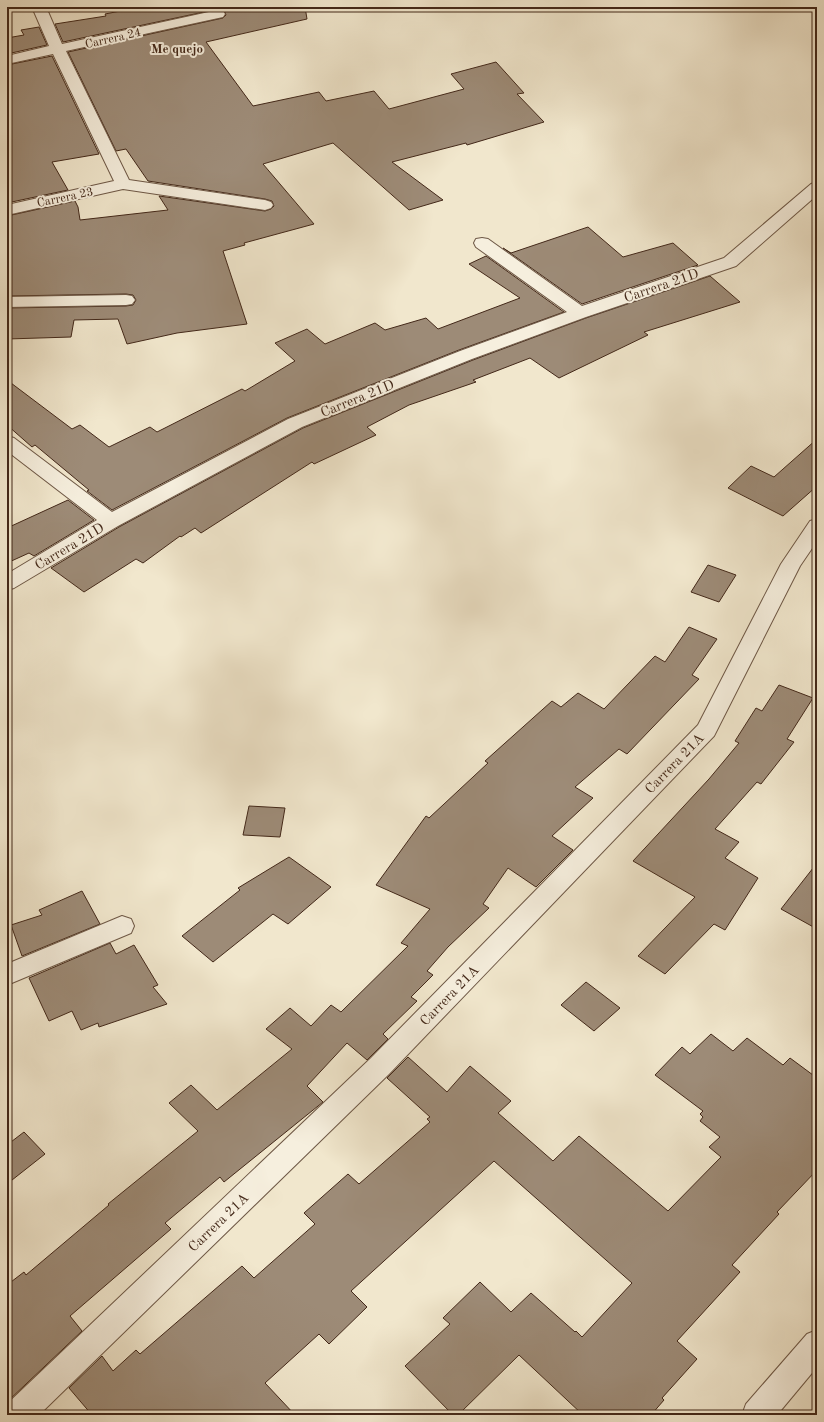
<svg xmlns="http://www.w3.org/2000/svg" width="824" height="1422" font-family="'Old Standard TT',serif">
<rect width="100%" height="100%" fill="#f1e7cd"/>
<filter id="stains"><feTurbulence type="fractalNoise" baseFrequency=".005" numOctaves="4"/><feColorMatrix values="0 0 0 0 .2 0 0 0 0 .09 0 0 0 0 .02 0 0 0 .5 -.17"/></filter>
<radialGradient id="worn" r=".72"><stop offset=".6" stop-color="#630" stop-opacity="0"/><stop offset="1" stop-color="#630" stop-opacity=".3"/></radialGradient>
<g fill="#9d8b77" stroke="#432819">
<path d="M 141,7 L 305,7 L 307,19 L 206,42 L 253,106 L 319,92 L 326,101 L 374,91 L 389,109 L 464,89 L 451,74 L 496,62 L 524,93 L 517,94 L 544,122 L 467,145 L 466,143 L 392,162 L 443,200 L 409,210 L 333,143 L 263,164 L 314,224 L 244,243 L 245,245 L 223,251 L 247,324 L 177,333 L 127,344 L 118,319 L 74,320 L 71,337 L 7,339 L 7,308 L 126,306 L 133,305 L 136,300 L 133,295 L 126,294 L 7,296 L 7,216 L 75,201 L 78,207 L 80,220 L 168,210 L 159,196 L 265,211 L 271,209 L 274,206 L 272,201 L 265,199 L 148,181 L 126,149 L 116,151 L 68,52 L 223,18 L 226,15 L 224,10 L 218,9 L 63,42 L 55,24 L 106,16 L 105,14 Z"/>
<path d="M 39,27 L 47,45 L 7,54 L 7,38 L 24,35 L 21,30 Z"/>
<path d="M 52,56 L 99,154 L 52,162 L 68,190 L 7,203 L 7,65 Z"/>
<path d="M 588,227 L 623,257 L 673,243 L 698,265 L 582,304 L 503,248 L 511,253 Z"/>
<path d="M 486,256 L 564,312 L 459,350 L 287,418 L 112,510 L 87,491 L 89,490 L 35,445 L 32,447 L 7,425 L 7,380 L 72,429 L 80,425 L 109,447 L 150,427 L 157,432 L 242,389 L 245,391 L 295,361 L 275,343 L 307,329 L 325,344 L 375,323 L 385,330 L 426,318 L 438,329 L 520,298 L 469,264 Z"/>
<path d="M 710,276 L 740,302 L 644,332 L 648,335 L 559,378 L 530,358 L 473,380 L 476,382 L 409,405 L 367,427 L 376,435 L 314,464 L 312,462 L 201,533 L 195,528 L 181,537 L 180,536 L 143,563 L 136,559 L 84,592 L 51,568 L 119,527 L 303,428 L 473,360 L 586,318 Z"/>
<path d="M 817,439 L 817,486 L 783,516 L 728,488 L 751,466 L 774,477 Z"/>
<path d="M 68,500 L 94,520 L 34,556 L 29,553 L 7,563 L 7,528 Z"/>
<path d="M 708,565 L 736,575 L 719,602 L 691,592 Z"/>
<path d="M 689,627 L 717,639 L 692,675 L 699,679 L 627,754 L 619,749 L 575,787 L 593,798 L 552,836 L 573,850 L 536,887 L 508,868 L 483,904 L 489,908 L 448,947 L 427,971 L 433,975 L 411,997 L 417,1001 L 383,1034 L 388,1039 L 367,1060 L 347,1043 L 307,1086 L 323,1102 L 224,1182 L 220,1177 L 165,1223 L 171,1229 L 70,1316 L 82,1331 L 7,1402 L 7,1285 L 24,1272 L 26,1275 L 109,1205 L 108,1204 L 198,1131 L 169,1103 L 191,1085 L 217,1110 L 292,1049 L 266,1029 L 290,1008 L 311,1026 L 331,1005 L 341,1012 L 408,946 L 401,943 L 430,909 L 376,885 L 426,816 L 429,818 L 488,763 L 485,761 L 552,701 L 561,707 L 578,693 L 604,709 L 655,656 L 665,662 Z"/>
<path d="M 779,685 L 813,698 L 787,739 L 794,742 L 761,784 L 757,782 L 715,829 L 739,842 L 725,858 L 758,878 L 725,930 L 714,924 L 665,974 L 638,956 L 695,897 L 633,861 L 709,779 L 739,743 L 735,741 L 756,708 L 762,711 Z"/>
<path d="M 249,806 L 285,808 L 280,837 L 243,835 Z"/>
<path d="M 289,857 L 331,887 L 288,924 L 273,914 L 213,962 L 182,936 L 240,890 L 238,888 Z"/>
<path d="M 817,863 L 817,929 L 781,909 Z"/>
<path d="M 82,891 L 100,924 L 22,956 L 11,925 L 42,915 L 39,910 Z"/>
<path d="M 110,943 L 116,954 L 134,945 L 158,985 L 153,987 L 167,1004 L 99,1027 L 98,1023 L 81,1030 L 72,1011 L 49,1021 L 29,978 Z"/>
<path d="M 586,982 L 620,1008 L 594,1031 L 561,1005 Z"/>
<path d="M 711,1034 L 733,1051 L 747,1038 L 783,1065 L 790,1058 L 817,1078 L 817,1170 L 777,1212 L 779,1214 L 732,1265 L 740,1272 L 677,1341 L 697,1359 L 662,1398 L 664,1400 L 651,1415 L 583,1415 L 519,1355 L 458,1415 L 453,1415 L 405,1366 L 450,1324 L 443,1318 L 480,1282 L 511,1312 L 531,1293 L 575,1332 L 576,1331 L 582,1337 L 632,1283 L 494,1161 L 351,1291 L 367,1307 L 329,1344 L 319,1334 L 265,1383 L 295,1415 L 92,1415 L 69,1388 L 102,1356 L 113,1371 L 136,1350 L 140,1354 L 242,1266 L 254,1278 L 315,1224 L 304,1213 L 348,1174 L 359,1184 L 430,1122 L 427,1119 L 430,1117 L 387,1078 L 408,1057 L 447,1092 L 470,1066 L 511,1101 L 498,1113 L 553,1161 L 579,1136 L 668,1211 L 721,1157 L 709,1147 L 720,1137 L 700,1121 L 703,1117 L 700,1114 L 703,1111 L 655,1075 L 682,1047 L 690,1054 Z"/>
<path d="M 24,1132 L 45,1154 L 7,1184 L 7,1145 Z"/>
</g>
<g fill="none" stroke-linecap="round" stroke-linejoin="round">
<defs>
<g id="minor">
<path d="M 32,7 L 46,7 L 62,44 L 218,10 L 223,11 L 225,14 L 223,17 L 66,51 L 129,180 L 265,200 L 271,202 L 273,205 L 271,208 L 265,210 L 123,189 L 7,215 L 7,205 L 114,181 L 53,54 L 7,64 L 7,56 L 49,46 Z"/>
<path d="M 817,182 L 817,195 L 736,266 L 586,317 L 472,359 L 302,427 L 118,526 L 14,588 L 7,590 L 7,574 L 97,520 L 7,451 L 7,436 L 14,438 L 112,512 L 288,419 L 460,351 L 567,312 L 476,247 L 474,243 L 476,239 L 482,238 L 488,239 L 582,306 L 724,258 L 811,184 Z"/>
<path d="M 126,295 L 132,296 L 135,300 L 132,304 L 126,305 L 7,307 L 7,297 Z"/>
<path d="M 817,519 L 817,541 L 800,566 L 714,736 L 389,1074 L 39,1415 L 7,1415 L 7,1404 L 371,1058 L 698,725 L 781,564 L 810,521 Z"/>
<path d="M 122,916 L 131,919 L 134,926 L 131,933 L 7,985 L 7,964 Z"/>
<path d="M 817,1330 L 817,1367 L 777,1415 L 742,1415 L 746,1404 L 807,1334 Z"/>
</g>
</defs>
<use href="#minor" stroke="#6e5846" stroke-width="2"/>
<use href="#minor" fill="#f6efde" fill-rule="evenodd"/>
</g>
<g text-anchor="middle" stroke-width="4" stroke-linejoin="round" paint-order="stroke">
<g font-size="12" fill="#432819" stroke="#f6efde">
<text transform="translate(113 38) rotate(-13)" y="4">Carrera 24</text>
<text transform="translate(65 197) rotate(-12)" y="4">Carrera 23</text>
</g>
<g font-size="13" font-weight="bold" fill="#432819" stroke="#f6efde">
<text x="177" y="53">Me quejo</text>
</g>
<g font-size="14" fill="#432819" stroke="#f6efde">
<text transform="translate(661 285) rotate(-19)" y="5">Carrera 21D</text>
<text transform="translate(357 398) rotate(-22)" y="5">Carrera 21D</text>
<text transform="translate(69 546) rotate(-31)" y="5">Carrera 21D</text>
<text transform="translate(674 763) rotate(-46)" y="5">Carrera 21A</text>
<text transform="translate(449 995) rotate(-46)" y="5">Carrera 21A</text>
<text transform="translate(218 1222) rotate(-44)" y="5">Carrera 21A</text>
</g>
</g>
<rect width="824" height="1422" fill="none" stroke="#f1e7cd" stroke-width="24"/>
<rect x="8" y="8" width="808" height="1406" fill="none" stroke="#432819" stroke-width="2"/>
<rect x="12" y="12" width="800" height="1398" fill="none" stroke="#432819"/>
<rect width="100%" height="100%" filter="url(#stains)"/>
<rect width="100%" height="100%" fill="url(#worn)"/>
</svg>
